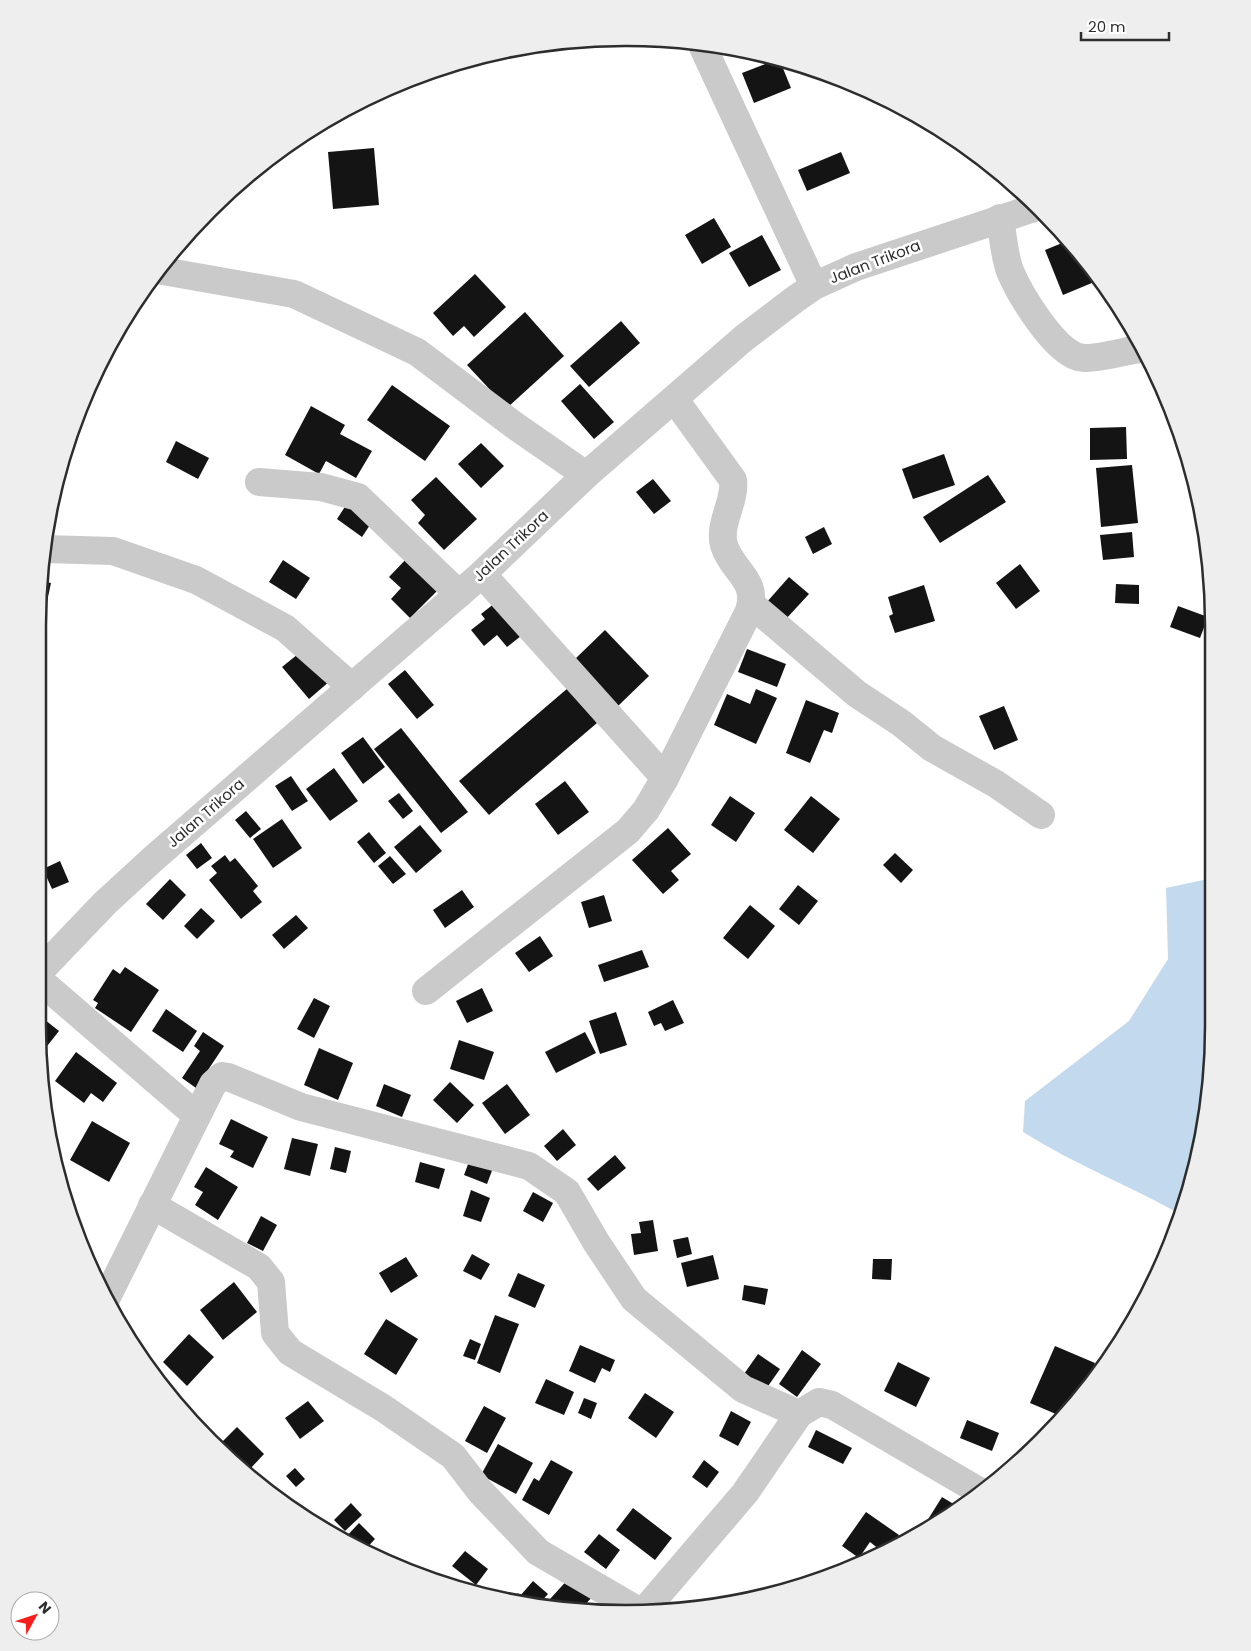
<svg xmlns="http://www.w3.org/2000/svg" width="1251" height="1651" font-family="Poppins,sans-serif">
<rect width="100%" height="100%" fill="#fff"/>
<path fill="#c3daee" d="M 1208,879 L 1208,1103 L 1182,1215 C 1130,1186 1074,1164 1023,1132 L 1025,1101 L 1129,1021 L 1168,959 L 1166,888 Z"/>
<g fill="#141414">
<path d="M 776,60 L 780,61 L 791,88 L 754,103 L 742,73 Z"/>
<path d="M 374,148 L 379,205 L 333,209 L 328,152 Z"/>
<path d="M 841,152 L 850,173 L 807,191 L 798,170 Z"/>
<path d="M 714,218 L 731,247 L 702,264 L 685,235 Z"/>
<path d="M 762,235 L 781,270 L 749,287 L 729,253 Z"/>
<path d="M 1067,241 L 1099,280 L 1063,295 L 1045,250 Z"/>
<path d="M 475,274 L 506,307 L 474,337 L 464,326 L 453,336 L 433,313 Z"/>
<path d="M 525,312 L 564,356 L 507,408 L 467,365 Z"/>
<path d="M 621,321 L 640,343 L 589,387 L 570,366 Z"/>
<path d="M 580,384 L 614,422 L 594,439 L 561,401 Z"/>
<path d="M 392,385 L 450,426 L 425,461 L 367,420 Z"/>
<path d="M 311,406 L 345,425 L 340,434 L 372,451 L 356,478 L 326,461 L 319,474 L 285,455 Z"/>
<path d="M 1126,427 L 1127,459 L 1090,460 L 1090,428 Z"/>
<path d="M 176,441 L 209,458 L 198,479 L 166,462 Z"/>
<path d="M 481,443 L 504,466 L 481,488 L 458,464 Z"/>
<path d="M 944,454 L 955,485 L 913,499 L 902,469 Z"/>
<path d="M 1132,465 L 1138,523 L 1101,527 L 1096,468 Z"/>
<path d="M 988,475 L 1006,502 L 940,543 L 923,517 Z"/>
<path d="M 436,477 L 477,519 L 444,550 L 418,523 L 425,515 L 411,500 Z"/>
<path d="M 653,479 L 671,501 L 654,514 L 636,492 Z"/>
<path d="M 350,499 L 376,516 L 362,537 L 337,519 Z"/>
<path d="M 824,527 L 832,544 L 813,554 L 805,537 Z"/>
<path d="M 1132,532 L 1134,557 L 1103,560 L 1100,535 Z"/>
<path d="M 409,556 L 441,587 L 410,618 L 391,599 L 401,588 L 389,577 Z"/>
<path d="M 283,560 L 310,578 L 296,599 L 269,582 Z"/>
<path d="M 1020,564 L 1040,591 L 1016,609 L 996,583 Z"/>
<path d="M 789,577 L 809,594 L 785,620 L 766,603 Z"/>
<path d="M 40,581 L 51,583 L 45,611 L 39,610 Z"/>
<path d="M 1116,584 L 1139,585 L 1139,604 L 1115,603 Z"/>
<path d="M 924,585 L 935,621 L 895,633 L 889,616 L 893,614 L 888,597 Z"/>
<path d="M 495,603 L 521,636 L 507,647 L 497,635 L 484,646 L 471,630 L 485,619 L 481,614 Z"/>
<path d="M 1178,606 L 1208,617 L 1200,638 L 1170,627 Z"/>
<path d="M 605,630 L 649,676 L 618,706 L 574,660 Z"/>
<path d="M 747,649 L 786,664 L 777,687 L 738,672 Z"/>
<path d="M 303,650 L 330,681 L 309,699 L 282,667 Z"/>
<path d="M 405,670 L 434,705 L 417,719 L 388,684 Z"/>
<path d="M 568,688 L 597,723 L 489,815 L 459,781 Z"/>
<path d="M 756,689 L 777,698 L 756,744 L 714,725 L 727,694 L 750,704 Z"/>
<path d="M 806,700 L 839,713 L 832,733 L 824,730 L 810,763 L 786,753 Z"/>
<path d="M 1004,706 L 1018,740 L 994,750 L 979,716 Z"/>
<path d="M 401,728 L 468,812 L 441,833 L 374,749 Z"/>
<path d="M 363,737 L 385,767 L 363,784 L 341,753 Z"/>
<path d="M 334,768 L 358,801 L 330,821 L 306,789 Z"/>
<path d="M 291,776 L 308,801 L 292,811 L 275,786 Z"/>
<path d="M 565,781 L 589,812 L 558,835 L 535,804 Z"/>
<path d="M 399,793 L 413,811 L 403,819 L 388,801 Z"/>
<path d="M 730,796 L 755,813 L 736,842 L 711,825 Z"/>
<path d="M 811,796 L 840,819 L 813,853 L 784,830 Z"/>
<path d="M 246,811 L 261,829 L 250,838 L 235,820 Z"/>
<path d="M 282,819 L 302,848 L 273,868 L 253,839 Z"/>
<path d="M 420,825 L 442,851 L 416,873 L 394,847 Z"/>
<path d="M 668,828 L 691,854 L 671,871 L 679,880 L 663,894 L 632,860 Z"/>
<path d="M 369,832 L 386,853 L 374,863 L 357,842 Z"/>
<path d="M 201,843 L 212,858 L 197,869 L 186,855 Z"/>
<path d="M 895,853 L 913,870 L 901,883 L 883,865 Z"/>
<path d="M 225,855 L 230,862 L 235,858 L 258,886 L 253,891 L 262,902 L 241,919 L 209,880 L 217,873 L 211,866 Z"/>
<path d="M 390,856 L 406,874 L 393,884 L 378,866 Z"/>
<path d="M 60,861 L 69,882 L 52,889 L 43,869 Z"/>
<path d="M 170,879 L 186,895 L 163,920 L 146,904 Z"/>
<path d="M 798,885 L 818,901 L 799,925 L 779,909 Z"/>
<path d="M 462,890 L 474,907 L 445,928 L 433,910 Z"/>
<path d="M 604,895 L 612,921 L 589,928 L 581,902 Z"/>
<path d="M 750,905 L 775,926 L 748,959 L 723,938 Z"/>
<path d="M 201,908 L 215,921 L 197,939 L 184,926 Z"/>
<path d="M 296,915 L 308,928 L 284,949 L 272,935 Z"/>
<path d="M 540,936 L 553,956 L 529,972 L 515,953 Z"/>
<path d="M 642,950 L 649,967 L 604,982 L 598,965 Z"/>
<path d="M 125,967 L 159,990 L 131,1032 L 95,1008 L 98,1003 L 93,1000 L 113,969 L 120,974 Z"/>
<path d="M 482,988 L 493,1011 L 467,1023 L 456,1001 Z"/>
<path d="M 314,998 L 330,1006 L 314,1038 L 297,1029 Z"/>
<path d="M 673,1000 L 684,1023 L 665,1031 L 661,1023 L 654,1026 L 648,1012 Z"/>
<path d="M 166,1009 L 197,1031 L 183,1052 L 152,1031 Z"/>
<path d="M 616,1012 L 627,1045 L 600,1054 L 589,1021 Z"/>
<path d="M 40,1016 L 59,1031 L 44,1050 L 40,1048 L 38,1025 Z"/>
<path d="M 203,1032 L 224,1046 L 196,1088 L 182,1078 L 200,1051 L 194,1046 Z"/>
<path d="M 585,1032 L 596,1053 L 556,1073 L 545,1052 Z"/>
<path d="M 459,1040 L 494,1052 L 484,1080 L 450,1069 Z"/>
<path d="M 319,1048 L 353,1063 L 338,1100 L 304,1085 Z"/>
<path d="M 76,1052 L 117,1083 L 103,1102 L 91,1093 L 84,1103 L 55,1081 Z"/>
<path d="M 450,1082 L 474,1105 L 457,1123 L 433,1100 Z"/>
<path d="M 384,1084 L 411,1095 L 402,1117 L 376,1106 Z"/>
<path d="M 507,1084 L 530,1115 L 505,1134 L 482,1103 Z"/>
<path d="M 231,1119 L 268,1137 L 253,1168 L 230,1157 L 234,1151 L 219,1144 Z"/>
<path d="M 92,1121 L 130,1143 L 109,1182 L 70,1160 Z"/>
<path d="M 563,1129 L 576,1145 L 557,1161 L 544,1146 Z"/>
<path d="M 292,1138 L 318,1144 L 310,1176 L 284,1169 Z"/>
<path d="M 335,1147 L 351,1151 L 346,1173 L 330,1169 Z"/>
<path d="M 615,1155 L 626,1168 L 598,1191 L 587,1179 Z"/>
<path d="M 470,1159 L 493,1168 L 487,1184 L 464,1175 Z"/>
<path d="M 420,1162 L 445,1169 L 439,1189 L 415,1182 Z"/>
<path d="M 206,1167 L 238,1187 L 218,1220 L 195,1205 L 203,1192 L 194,1187 Z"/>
<path d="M 471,1190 L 490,1198 L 481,1222 L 463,1216 Z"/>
<path d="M 533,1192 L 553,1203 L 543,1222 L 523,1211 Z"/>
<path d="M 261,1216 L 277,1225 L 263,1251 L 247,1243 Z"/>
<path d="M 653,1220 L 658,1251 L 634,1255 L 631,1234 L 641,1233 L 639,1222 Z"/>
<path d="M 688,1237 L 692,1254 L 677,1258 L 673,1240 Z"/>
<path d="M 472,1254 L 490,1264 L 481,1280 L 463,1271 Z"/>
<path d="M 713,1255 L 719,1279 L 687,1287 L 681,1263 Z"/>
<path d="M 406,1257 L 418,1276 L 391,1293 L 379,1273 Z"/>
<path d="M 873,1259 L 892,1259 L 891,1280 L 872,1279 Z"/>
<path d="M 518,1273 L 545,1285 L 535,1308 L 508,1296 Z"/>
<path d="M 234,1282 L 257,1312 L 223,1340 L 200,1310 Z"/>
<path d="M 744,1285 L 768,1289 L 765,1305 L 742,1300 Z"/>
<path d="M 495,1315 L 519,1324 L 500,1373 L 477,1363 Z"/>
<path d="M 386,1319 L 418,1339 L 396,1375 L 364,1354 Z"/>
<path d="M 189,1334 L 214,1357 L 187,1386 L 163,1362 Z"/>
<path d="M 470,1339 L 481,1344 L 475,1360 L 463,1356 Z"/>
<path d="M 580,1345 L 615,1360 L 610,1372 L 602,1368 L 595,1383 L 569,1371 Z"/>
<path d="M 1055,1346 L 1095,1363 L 1084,1390 L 1063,1417 L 1030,1403 Z"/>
<path d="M 802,1350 L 821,1364 L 797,1397 L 779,1384 Z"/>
<path d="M 758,1354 L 780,1369 L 766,1389 L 744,1374 Z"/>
<path d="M 898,1362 L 930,1378 L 916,1407 L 884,1391 Z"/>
<path d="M 546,1379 L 574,1392 L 564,1415 L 535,1403 Z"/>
<path d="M 645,1393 L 674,1412 L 656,1438 L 628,1418 Z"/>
<path d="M 584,1398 L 597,1403 L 591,1419 L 578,1413 Z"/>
<path d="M 308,1401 L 324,1421 L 300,1439 L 285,1418 Z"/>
<path d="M 484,1406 L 506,1418 L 487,1453 L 465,1441 Z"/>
<path d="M 731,1411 L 751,1422 L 738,1446 L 719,1436 Z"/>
<path d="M 967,1420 L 999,1433 L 992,1451 L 960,1438 Z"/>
<path d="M 237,1427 L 264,1454 L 250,1469 L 222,1442 Z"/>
<path d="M 816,1430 L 852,1448 L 843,1464 L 808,1447 Z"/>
<path d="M 498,1444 L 533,1463 L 516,1494 L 481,1475 Z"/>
<path d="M 551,1460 L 573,1472 L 549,1515 L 522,1500 L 534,1478 L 539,1481 Z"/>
<path d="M 704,1460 L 719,1472 L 707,1488 L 692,1477 Z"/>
<path d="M 295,1468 L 305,1479 L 296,1487 L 286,1476 Z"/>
<path d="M 942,1497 L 960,1508 L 952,1514 L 922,1529 Z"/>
<path d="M 351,1503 L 362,1515 L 345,1531 L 334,1520 Z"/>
<path d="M 633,1508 L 672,1538 L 655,1560 L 616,1530 Z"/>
<path d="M 866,1512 L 899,1535 L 893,1544 L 880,1550 L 870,1542 L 859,1558 L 842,1546 Z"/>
<path d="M 359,1523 L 375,1539 L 363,1552 L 344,1539 Z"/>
<path d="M 599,1534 L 620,1550 L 606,1569 L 584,1552 Z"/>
<path d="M 465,1551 L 488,1569 L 476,1585 L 452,1566 Z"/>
<path d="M 571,1576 L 593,1596 L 583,1607 L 556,1605 L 550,1599 Z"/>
<path d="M 533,1581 L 548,1594 L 539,1604 L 510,1602 L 518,1593 L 520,1596 Z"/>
</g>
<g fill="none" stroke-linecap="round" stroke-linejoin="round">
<g stroke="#cacaca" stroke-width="28">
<path d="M 702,45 L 814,286"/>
<path d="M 1000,218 C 1003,235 1004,255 1010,271 C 1020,295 1053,349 1078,357 C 1092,361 1124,351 1139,349"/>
<path d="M 157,270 L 294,294 L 417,352 L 514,425 L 586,475"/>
<path d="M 259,482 L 321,487 L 358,497 L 459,594"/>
<path d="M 45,549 L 113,551 L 196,580 L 285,628 L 352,687"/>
<path d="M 482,574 L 665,778"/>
<path d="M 751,604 L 857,694 L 901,723 L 932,748 L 996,784 L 1041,815"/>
<path d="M 38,973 L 105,903 L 154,858 L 482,574 L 586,475 L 744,338 L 794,300 L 814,286 L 856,267 L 1037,207"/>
<path d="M 38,979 L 196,1115"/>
<path d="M 426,991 L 628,831 L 646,810 L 665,778 L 749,611 C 759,579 732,572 724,545 C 718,524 736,501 733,480 L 675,400"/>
<path d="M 152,1205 L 259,1267 L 271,1282 L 275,1333 L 290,1352 L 383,1408 L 453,1456 L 480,1491 L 538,1552 L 639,1611"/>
<path d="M 107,1297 L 213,1084 L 222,1076 L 228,1077 L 301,1107 L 529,1166 L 567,1192 L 596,1242 L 634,1299 L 743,1389 L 799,1414"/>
<path d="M 644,1611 L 745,1493 L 799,1414 L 819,1402 L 832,1405 L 979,1491"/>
</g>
</g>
<g text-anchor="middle" stroke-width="5" stroke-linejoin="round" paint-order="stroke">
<g font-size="15" fill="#2d2d2d" stroke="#fff">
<text transform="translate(875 262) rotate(-21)" y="5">Jalan Trikora</text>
<text transform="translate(511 546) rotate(-43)" y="5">Jalan Trikora</text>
<text transform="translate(206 813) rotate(-41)" y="5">Jalan Trikora</text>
</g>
</g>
<path d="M0 0H1251V1651H0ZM625 46H626A579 579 0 0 1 1205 625V1026A579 579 0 0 1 626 1605H625A579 579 0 0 1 46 1026V625A579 579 0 0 1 625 46Z" fill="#eee" fill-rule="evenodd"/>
<path fill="none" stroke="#2d2d2d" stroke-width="2.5" d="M625 46H626A579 579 0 0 1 1205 625V1026A579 579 0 0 1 626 1605H625A579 579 0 0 1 46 1026V625A579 579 0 0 1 625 46Z"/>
<g transform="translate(35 1616) rotate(50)"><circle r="24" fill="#ffffff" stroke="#ababab"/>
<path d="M0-4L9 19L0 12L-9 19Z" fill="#f61f1e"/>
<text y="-8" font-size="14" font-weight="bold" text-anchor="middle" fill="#2d2d2d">N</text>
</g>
<path d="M1081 32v8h88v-8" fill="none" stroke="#2d2d2d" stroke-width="2.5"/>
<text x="1088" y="32" font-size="15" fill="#2d2d2d" stroke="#ffffff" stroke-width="4" paint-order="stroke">20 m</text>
</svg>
